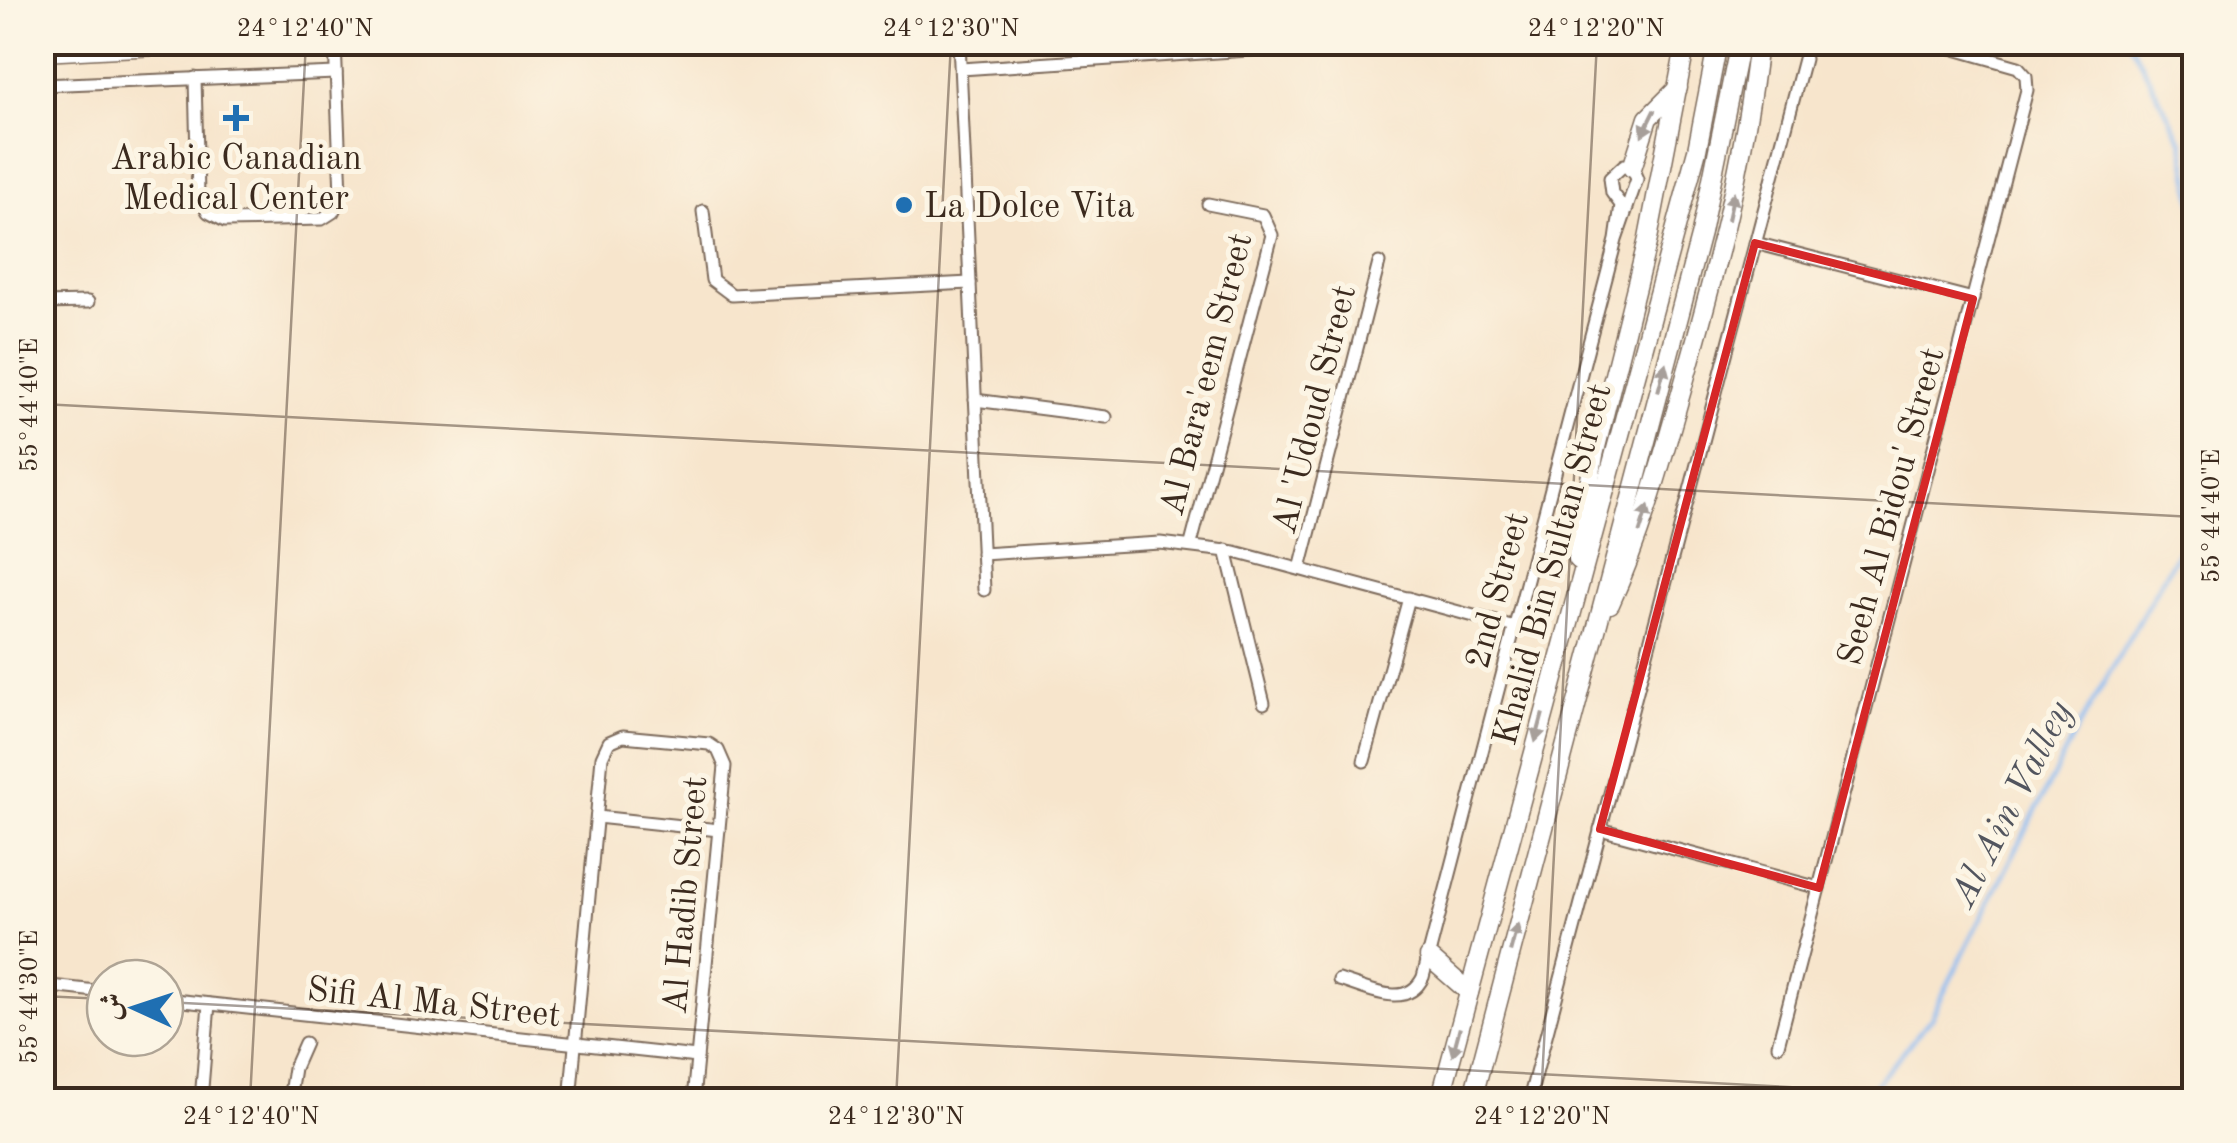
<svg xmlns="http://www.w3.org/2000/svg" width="2237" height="1143" font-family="'Old Standard TT',Amiri,serif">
<rect width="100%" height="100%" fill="#fcf5e5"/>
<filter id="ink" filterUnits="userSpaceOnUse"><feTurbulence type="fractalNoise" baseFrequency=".01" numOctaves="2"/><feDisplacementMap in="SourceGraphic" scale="20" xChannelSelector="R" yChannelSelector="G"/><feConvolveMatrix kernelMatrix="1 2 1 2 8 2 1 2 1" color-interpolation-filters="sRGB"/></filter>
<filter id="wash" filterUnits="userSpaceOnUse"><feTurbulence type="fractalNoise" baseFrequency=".0048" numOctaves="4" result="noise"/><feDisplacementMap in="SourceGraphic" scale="40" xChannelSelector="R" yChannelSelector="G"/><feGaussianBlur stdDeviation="2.25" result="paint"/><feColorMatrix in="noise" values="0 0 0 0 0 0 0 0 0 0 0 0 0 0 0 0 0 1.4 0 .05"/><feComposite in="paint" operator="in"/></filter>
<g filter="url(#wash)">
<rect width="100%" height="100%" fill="#f7e5cc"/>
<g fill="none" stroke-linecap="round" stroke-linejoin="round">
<g stroke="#86b9f3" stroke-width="4">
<path d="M 2130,42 L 2183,143 L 2194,206"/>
<path d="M 1863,1100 L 1931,1018 L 2072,739 L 2194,523"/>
</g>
</g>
</g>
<g filter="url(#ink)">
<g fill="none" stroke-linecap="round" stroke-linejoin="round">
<defs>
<g id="street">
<path d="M 959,42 L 984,590"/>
<path d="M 961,69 L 1369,42"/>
<path d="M 195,78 L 198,195 L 208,212 L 225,221 L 322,219 L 333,212 L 341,195 L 335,42"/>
<path d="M 42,85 L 336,73"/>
<path d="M 703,211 L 712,280 L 732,295 L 970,283"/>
<path d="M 1755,243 L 1973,299"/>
<path d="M 42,303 L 88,302"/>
<path d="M 975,400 L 1106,417"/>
<path d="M 1191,544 L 1272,235 L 1263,215 L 1208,204"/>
<path d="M 1226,550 L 1264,703"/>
<path d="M 982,554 L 1160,543 L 1235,552 L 1515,627"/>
<path d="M 1300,569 L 1379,263"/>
<path d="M 1364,761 L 1409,598"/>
<path d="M 597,817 L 719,830"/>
<path d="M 1600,829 L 1819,888"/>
<path d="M 1339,980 C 1367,988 1407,1011 1423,977 L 1616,240 L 1621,205 L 1612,193 L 1610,178 L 1624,165 L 1632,168 L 1637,179 L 1616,240"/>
<path d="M 42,985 L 105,992"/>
<path d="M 165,999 L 697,1057"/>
<path d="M 1778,1045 L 2027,90 L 2026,76 L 2018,67 L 1934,43"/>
<path d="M 201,1100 L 209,1004"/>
<path d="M 289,1100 L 294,1068 L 305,1043"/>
<path d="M 570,1100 L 602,757 L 609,742 L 623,736 L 709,744 L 718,750 L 725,766 L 693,1100"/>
<path d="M 1529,1100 L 1804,59"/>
</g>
<path id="secondary" d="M 42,52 L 232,42"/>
<g id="primary">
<path d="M 1632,168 L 1648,118 L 1678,88"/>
<path d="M 1577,559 L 1594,455 L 1648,239 L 1686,42"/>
<path d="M 1610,604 C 1642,534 1662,460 1683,386 C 1715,273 1745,160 1758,42"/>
<path d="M 1429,957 L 1469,992"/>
<path d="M 1440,1100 L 1697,150 L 1718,42"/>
<path d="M 1472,1100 L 1701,233 L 1740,42"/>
</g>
</defs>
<use href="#street" stroke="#7d6b5b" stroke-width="15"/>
<use href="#secondary" stroke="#7d6b5b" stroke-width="21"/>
<use href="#primary" stroke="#7d6b5b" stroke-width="21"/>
<use href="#street" stroke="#fff" stroke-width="11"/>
<use href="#secondary" stroke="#fff" stroke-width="18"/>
<use href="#primary" stroke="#fff" stroke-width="18"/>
</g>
<defs><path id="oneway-solid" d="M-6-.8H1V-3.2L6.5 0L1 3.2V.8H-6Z" transform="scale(2.5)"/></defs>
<g fill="#a79f9a">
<use href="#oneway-solid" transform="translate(1648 123) rotate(116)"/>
<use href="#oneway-solid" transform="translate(1731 206) rotate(-78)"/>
<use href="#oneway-solid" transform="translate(1662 377) rotate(-75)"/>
<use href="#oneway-solid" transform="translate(1644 519) rotate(-72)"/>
<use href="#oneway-solid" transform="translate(1539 728) rotate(105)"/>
<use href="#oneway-solid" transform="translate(1514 938) rotate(-75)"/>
<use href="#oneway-solid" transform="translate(1456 1042) rotate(105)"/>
</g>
</g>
<path fill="none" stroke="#d62828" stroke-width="8" stroke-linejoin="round" d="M 1755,243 L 1973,299 L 1819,888 L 1600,829 Z"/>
<path fill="none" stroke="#3b2a1e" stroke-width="2.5" stroke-opacity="0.45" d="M 42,404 L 2194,517M 42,996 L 105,999M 165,1002 L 2036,1100M 250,1100 L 306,42M 896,1100 L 951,42M 1541,1100 L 1597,42M 2187,1100 L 2194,957"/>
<g fill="#1f6fb2" stroke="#fcf5e5" stroke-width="4">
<path d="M231 103h10v10h10v10h-10v10h-10v-10h-10v-10h10z"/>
<circle cx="904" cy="205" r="10"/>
</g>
<g text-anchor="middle" stroke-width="10" stroke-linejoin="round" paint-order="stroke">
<g font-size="35" fill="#3b2a1e" stroke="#fcf5e5">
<text x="236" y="169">Arabic Canadian<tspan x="236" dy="40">Medical Center</tspan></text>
<text x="924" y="217" text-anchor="start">La Dolce Vita</text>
</g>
<g font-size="35" fill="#3b2a1e" stroke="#fcf5e5">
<text transform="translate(1205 374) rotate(-76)" y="12">Al Bara'eem Street</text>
<text transform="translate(1313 409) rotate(-76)" y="12">Al 'Udoud Street</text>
<text transform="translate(1890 506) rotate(-75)" y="12">Seeh Al Bidou' Street</text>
<text transform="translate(1551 564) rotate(-75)" y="12">Khalid Bin Sultan Street</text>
<text transform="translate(1496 590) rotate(-75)" y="12">2nd Street</text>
<text transform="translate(684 895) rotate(-85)" y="12">Al Hadib Street</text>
<text transform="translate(434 1001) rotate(6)" y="12">Sifi Al Ma Street</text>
</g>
<g font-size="38" font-style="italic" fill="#52555e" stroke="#fcf5e5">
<text transform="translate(2010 803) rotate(-63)" y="13">Al Ain Valley</text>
</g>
</g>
<rect width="2237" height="1143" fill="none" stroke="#fcf5e5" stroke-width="110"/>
<g transform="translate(135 1008) rotate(273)"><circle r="48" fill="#fcf5e5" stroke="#afa495" stroke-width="2.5"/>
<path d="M0-8L18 38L0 25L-18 38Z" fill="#1f6fb2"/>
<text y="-15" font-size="28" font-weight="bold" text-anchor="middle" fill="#3b2a1e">ش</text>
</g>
<rect x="55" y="55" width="2127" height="1033" fill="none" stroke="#3b2a1e" stroke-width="4"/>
<g font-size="25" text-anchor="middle" fill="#3b2a1e">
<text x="305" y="36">24°12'40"N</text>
<text x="951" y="36">24°12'30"N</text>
<text x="1596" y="36">24°12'20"N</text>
<text transform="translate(28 405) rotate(-90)" y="9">55°44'40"E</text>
<text transform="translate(2210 516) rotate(-90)" y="9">55°44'40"E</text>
<text transform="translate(28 997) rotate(-90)" y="9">55°44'30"E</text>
<text x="251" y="1124">24°12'40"N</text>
<text x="896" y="1124">24°12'30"N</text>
<text x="1542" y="1124">24°12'20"N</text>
</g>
</svg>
